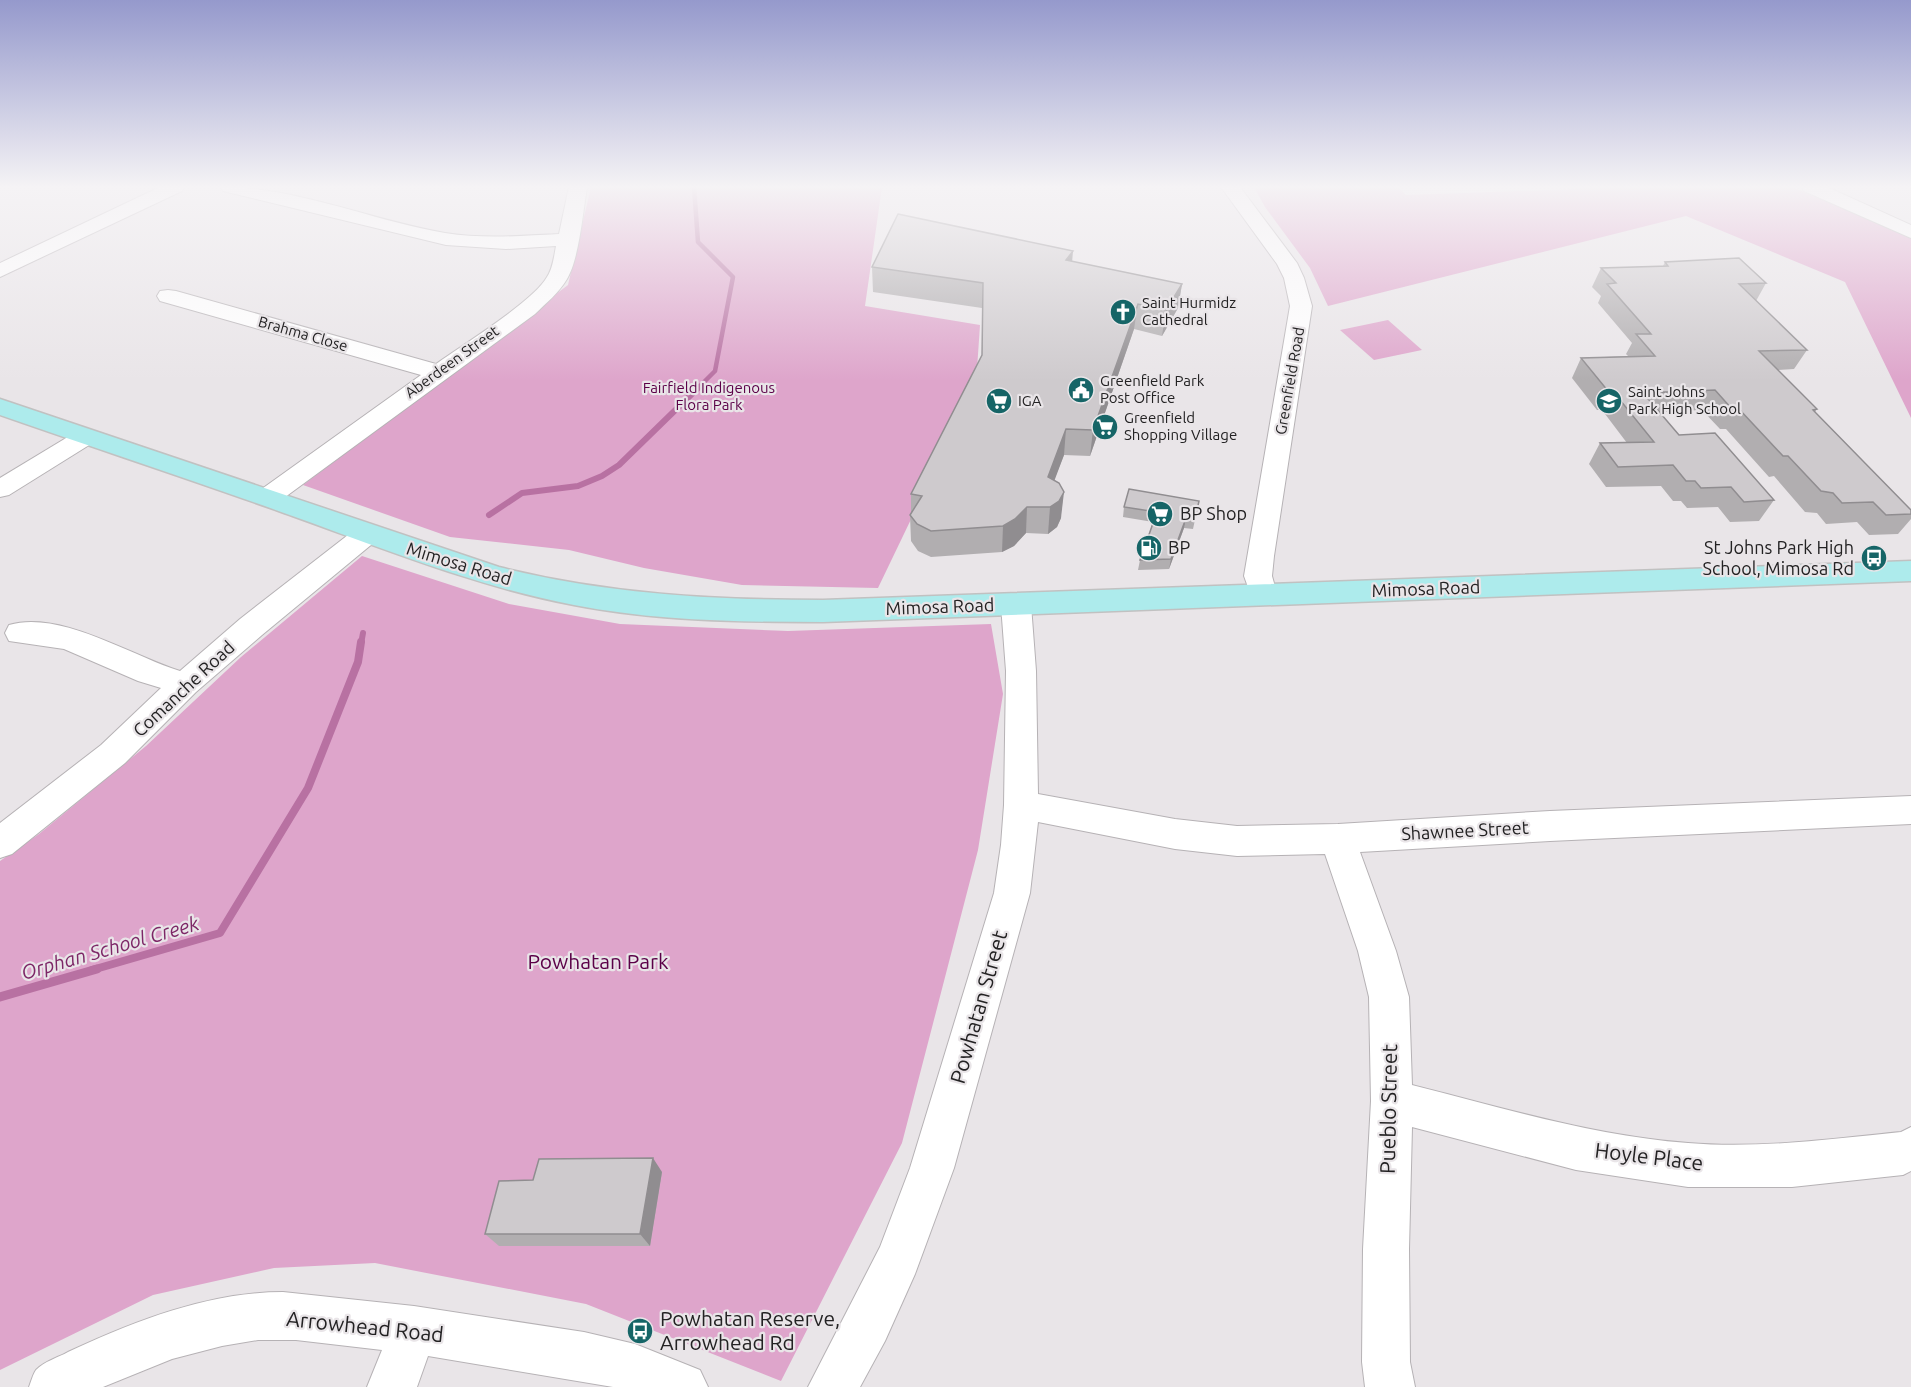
<svg xmlns="http://www.w3.org/2000/svg" width="1911" height="1387" font-family="Ubuntu,sans-serif">
<rect width="100%" height="100%" fill="#e9e5e8"/>
<g fill="#dea5cb">
<path d="M 591,187 L 882,187 L 865,306 L 980,325 L 976,384 L 878,588 L 742,585 L 644,568 L 569,550 L 450,537 L 303,485 L 568,285 Z"/>
<path d="M 1254,187 L 1398,187 L 1406,195 L 1579,189 L 1578,187 L 1792,187 L 1911,237 L 1911,418 L 1845,282 L 1686,216 L 1328,306 L 1310,268 L 1265,207 Z"/>
<path d="M 1388,320 L 1422,350 L 1374,360 L 1340,330 Z"/>
<path d="M 362,556 L 509,604 L 620,624 L 788,631 L 991,624 L 1003,694 L 978,850 L 902,1143 L 781,1381 L 586,1304 L 375,1263 L 274,1268 L 153,1295 L 0,1370 L 0,861 L 39,834 L 146,746 L 241,657 Z"/>
</g>
<g fill="none" stroke-linecap="round" stroke-linejoin="round">
<path stroke="#b871a2" stroke-width="4.5" d="M 694,187 L 698,242 L 733,277 L 715,371 L 698,388"/>
<g stroke="#b871a2" stroke-width="6">
<path d="M 489,515 L 522,493 L 578,486 L 602,476 L 619,465 L 699,387"/>
<path d="M 361,644 L 363,633"/>
</g>
<path stroke="#b871a2" stroke-width="8" d="M 92,970 L 220,933 L 308,788 L 358,662 L 361,642"/>
<path stroke="#b871a2" stroke-width="9" d="M 0,997 L 97,969"/>
<defs>
<g id="minor">
<path d="M 160,187 L 184,187 L 182,191 L 0,277 L 0,263 Z"/>
<path d="M 221,187 C 297,187 370,220 445,233 C 482,239 521,236 559,234 L 569,187 L 587,187 C 583,212 579,259 567,279 C 559,293 546,303 535,314 L 277,503 L 268,505 L 259,503 L 255,497 L 259,491 L 421,375 L 160,301 L 157,296 L 160,291 L 168,290 L 176,291 L 436,364 C 461,346 534,301 547,277 C 553,268 554,256 556,246 L 506,249 L 446,245 L 223,191 Z"/>
<path d="M 1221,187 L 1240,187 L 1297,263 L 1304,278 L 1312,306 L 1274,556 L 1272,576 L 1277,594 L 1273,601 L 1263,604 L 1253,601 L 1244,576 L 1290,306 L 1284,278 L 1277,264 Z"/>
<path d="M 1802,187 L 1827,187 L 1911,225 L 1911,238 L 1804,191 Z"/>
<path d="M 85,430 L 94,432 L 97,437 L 94,442 L 9,495 L 0,497 L 0,478 L 76,432 Z"/>
<path d="M 367,525 L 377,528 L 381,534 L 377,540 L 262,635 L 196,692 L 125,763 L 12,854 L 0,858 L 0,823 L 101,745 L 161,688 L 138,681 L 64,649 L 9,641 L 5,633 L 9,625 C 61,610 131,656 180,671 L 240,619 L 357,528 Z"/>
<path d="M 1016,595 L 1026,598 L 1031,605 L 1036,671 L 1038,794 L 1175,819 L 1237,826 L 1338,824 L 1550,811 L 1911,796 L 1911,824 L 1550,841 L 1360,852 L 1396,951 L 1409,997 L 1412,1085 C 1503,1108 1594,1136 1688,1143 C 1759,1149 1831,1139 1901,1132 L 1911,1127 L 1911,1171 L 1903,1175 L 1792,1187 L 1688,1187 L 1576,1170 L 1412,1127 L 1409,1249 L 1410,1362 L 1415,1387 L 1365,1387 L 1362,1362 L 1363,1249 L 1371,1101 L 1369,997 L 1358,951 L 1325,854 L 1237,856 L 1175,849 L 1038,822 L 1030,893 L 954,1168 L 915,1274 L 885,1341 L 860,1387 L 808,1387 L 880,1247 L 910,1168 L 994,893 L 1001,845 L 1004,805 L 1006,671 L 1001,605 L 1006,598 Z"/>
<path d="M 283,1292 L 414,1306 L 584,1332 L 635,1344 L 700,1370 L 708,1387 L 613,1387 L 428,1356 L 417,1387 L 367,1387 L 382,1350 L 296,1340 L 258,1340 L 222,1346 L 172,1359 L 103,1387 L 29,1387 C 31,1382 33,1374 36,1370 C 43,1362 59,1357 68,1352 C 134,1321 209,1292 283,1292 Z"/>
</g>
<path id="major" d="M 0,399 L 499,567 C 606,594 713,600 823,600 L 1911,561 L 1911,581 L 823,622 C 740,622 656,621 574,605 C 474,586 380,547 284,513 C 190,479 94,448 0,415 Z"/>
</defs>
<use href="#minor" stroke="#b6b2b5" stroke-width="2"/>
<use href="#major" stroke="#c1c1c1" stroke-width="3"/>
<use href="#minor" fill="#fff" fill-rule="evenodd"/>
<use href="#major" fill="#adebec" fill-rule="evenodd"/>
</g>
<g fill="#b1aeb0">
<path d="M 1072,262 L 1182,284 L 1178,308 L 1162,336 L 1134,329 L 1090,456 L 1064,455 L 1054,480 L 1061,518 L 1057,527 L 1048,534 L 1026,533 L 1014,546 L 1002,552 L 931,557 L 918,551 L 911,541 L 910,515 L 911,513 L 911,494 L 982,355 L 982,308 L 873,292 L 872,267 Z"/>
<path d="M 1665,262 L 1766,283 L 1756,301 L 1807,350 L 1794,369 L 1778,370 L 1817,409 L 1815,412 L 1911,510 L 1911,519 L 1898,534 L 1869,535 L 1857,522 L 1826,524 L 1817,513 L 1805,512 L 1774,476 L 1769,477 L 1726,429 L 1720,429 L 1702,410 L 1660,412 L 1679,435 L 1774,500 L 1759,521 L 1730,522 L 1718,507 L 1687,508 L 1681,501 L 1673,501 L 1661,486 L 1606,487 L 1589,464 L 1600,443 L 1627,443 L 1602,410 L 1597,410 L 1572,378 L 1581,358 L 1628,356 L 1626,354 L 1632,343 L 1598,303 L 1601,296 L 1592,287 L 1601,268 L 1663,266 Z"/>
<path d="M 1199,501 L 1193,529 L 1184,528 L 1169,569 L 1138,570 L 1140,560 L 1153,522 L 1123,517 L 1124,507 Z"/>
<path d="M 662,1172 L 650,1246 L 499,1246 L 485,1234 Z"/>
</g>
<g fill="#908d90">
<path d="M 1073,251 L 1071,275 L 1066,260 Z"/>
<path d="M 1182,284 L 1178,308 L 1162,336 L 1166,310 Z"/>
<path d="M 1138,304 L 1134,329 L 1090,456 L 1093,430 Z"/>
<path d="M 1066,429 L 1064,455 L 1046,503 L 1048,477 Z"/>
<path d="M 1064,492 L 1061,518 L 1057,527 L 1048,534 L 1050,507 Z"/>
<path d="M 1027,507 L 1026,533 L 1014,546 L 1002,552 L 1003,526 Z"/>
<path d="M 1186,518 L 1184,528 L 1169,569 L 1171,559 Z"/>
<path d="M 653,1158 L 662,1172 L 650,1246 L 640,1234 Z"/>
</g>
<g fill="#cecacd" stroke="#908d90" stroke-width="1.5">
<path d="M 898,214 L 1073,251 L 1066,260 L 1182,284 L 1166,310 L 1138,304 L 1093,430 L 1066,429 L 1048,477 L 1059,483 L 1064,492 L 1059,501 L 1050,507 L 1027,507 L 1015,519 L 1003,526 L 931,531 L 917,524 L 910,515 L 922,496 L 911,494 L 982,355 L 983,283 L 872,267 Z"/>
<path d="M 1739,258 L 1766,283 L 1739,284 L 1807,350 L 1759,351 L 1817,409 L 1813,410 L 1911,510 L 1911,514 L 1886,515 L 1873,502 L 1842,503 L 1833,493 L 1821,491 L 1788,456 L 1783,456 L 1739,409 L 1732,409 L 1715,390 L 1643,393 L 1679,435 L 1715,433 L 1774,500 L 1744,502 L 1731,487 L 1701,488 L 1695,481 L 1686,481 L 1673,465 L 1618,467 L 1600,443 L 1654,442 L 1612,390 L 1608,391 L 1581,358 L 1655,356 L 1636,334 L 1651,334 L 1607,284 L 1616,283 L 1601,268 L 1668,266 L 1665,262 Z"/>
<path d="M 1129,489 L 1199,501 L 1195,519 L 1186,518 L 1171,559 L 1140,560 L 1157,512 L 1124,507 Z"/>
<path d="M 653,1158 L 640,1234 L 485,1234 L 499,1181 L 533,1180 L 539,1159 Z"/>
</g>
<linearGradient id="sky" x2="0" y2="1"><stop stop-color="#9599cc"/><stop offset="0.49" stop-color="#f5f3f5"/><stop offset="1" stop-color="#f5f3f5" stop-opacity="0"/></linearGradient>
<rect width="1911" height="381" fill="url(#sky)"/>
<defs>
<symbol id="church-disc" viewBox="-11 -11 22 22"><circle r="9.5" fill="#166567" stroke="#e9e5e8"/><path d="M-1.2-6h2.4v3.5h3.3v2.4h-3.3V6h-2.4V-.1h-3.3v-2.4h3.3Z" fill="#fff"/></symbol>
<symbol id="civic-disc" viewBox="-11 -11 22 22"><circle r="9.5" fill="#166567" stroke="#e9e5e8"/><path d="M-.6-6.5H3V-4.5H.6V-3L4-1V1h2V6H-6V1h2V-1L-.6-3ZM-1.2 2.5V6h2.4V2.5Z" fill="#fff"/></symbol>
<symbol id="supermarket-disc" viewBox="-11 -11 22 22"><circle r="9.5" fill="#166567" stroke="#e9e5e8"/><path d="M-6-5.5h2.5l.6 2H6L4.5 2H-2.5L-4.4-4H-6ZM-1.5 3.2a1.3 1.3 0 1 0 .1 0ZM3 3.2a1.3 1.3 0 1 0 .1 0Z" fill="#fff"/></symbol>
<symbol id="school-disc" viewBox="-11 -11 22 22"><circle r="9.5" fill="#166567" stroke="#e9e5e8"/><path d="M0-5L7-2L0 1L-7-2ZM-4 1L0 2.5L4 1V4Q0 6-4 4Z" fill="#fff"/></symbol>
<symbol id="fuel-disc" viewBox="-11 -11 22 22"><circle r="9.5" fill="#166567" stroke="#e9e5e8"/><path d="M-5.5-6h7V0h2V4h1.3V-2.5L3-4.5l.8-.8L6-3V5H2.5V1h-1V6h-7ZM-4.2-4.7v3.2H.2V-4.7Z" fill="#fff"/></symbol>
<symbol id="bus-disc" viewBox="-11 -11 22 22"><circle r="9.5" fill="#166567" stroke="#e9e5e8"/><path d="M-5-6H5V4H4V6H2V4H-2V6H-4V4H-5ZM-3.5-4V0h7V-4ZM-3.5 1.2v1.5H-2V1.2ZM2 1.2v1.5H3.5V1.2Z" fill="#fff"/></symbol>
</defs>
<g fill-rule="evenodd">
<use href="#church-disc" x="1108" y="297" width="30" height="30"/>
<use href="#civic-disc" x="1066" y="375" width="30" height="30"/>
<use href="#supermarket-disc" x="984" y="386" width="30" height="30"/>
<use href="#school-disc" x="1594" y="386" width="30" height="30"/>
<use href="#supermarket-disc" x="1090" y="412" width="30" height="30"/>
<use href="#supermarket-disc" x="1145" y="499" width="30" height="30"/>
<use href="#fuel-disc" x="1134" y="533" width="30" height="30"/>
<use href="#bus-disc" x="1859" y="543" width="30" height="30"/>
<use href="#bus-disc" x="625" y="1316" width="30" height="30"/>
</g>
<g text-anchor="middle" stroke-width="4.5" stroke-linejoin="round" paint-order="stroke">
<g font-size="15" fill="#232223" stroke="#e9e5e8" text-anchor="start">
<text x="1142" y="308">Saint Hurmidz<tspan x="1142" dy="17">Cathedral</tspan></text>
<text x="1100" y="386">Greenfield Park<tspan x="1100" dy="17">Post Office</tspan></text>
<text x="1628" y="397">Saint Johns<tspan x="1628" dy="17">Park High School</tspan></text>
<text x="1018" y="406">IGA</text>
<text x="1124" y="423">Greenfield<tspan x="1124" dy="17">Shopping Village</tspan></text>
</g>
<g font-size="15" fill="#232223" stroke="#e9e5e8">
<text transform="translate(303 334) rotate(16)" y="5">Brahma Close</text>
<text transform="translate(452 362) rotate(-36)" y="5">Aberdeen Street</text>
<text transform="translate(1290 381) rotate(-80)" y="5">Greenfield Road</text>
</g>
<g font-size="15" fill="#5b0048" stroke="#e9e5e8">
<text x="709" y="393">Fairfield Indigenous<tspan x="709" dy="17">Flora Park</tspan></text>
</g>
<g font-size="18" fill="#232223" stroke="#e9e5e8" text-anchor="start">
<text x="1180" y="520">BP Shop</text>
<text x="1168" y="554">BP</text>
<text x="1854" y="554" text-anchor="end">St Johns Park High<tspan x="1854" dy="21">School, Mimosa Rd</tspan></text>
</g>
<g font-size="18" fill="#232223" stroke="#e9e5e8">
<text transform="translate(459 564) rotate(17)" y="6">Mimosa Road</text>
<text transform="translate(1426 589) rotate(-2)" y="6">Mimosa Road</text>
<text transform="translate(940 607) rotate(-2)" y="6">Mimosa Road</text>
<text transform="translate(184 689) rotate(-43)" y="6">Comanche Road</text>
<text transform="translate(1465 831) rotate(-3)" y="6">Shawnee Street</text>
</g>
<g font-size="20" font-style="italic" fill="#7d2767" stroke="#e9e5e8">
<text transform="translate(110 948) rotate(-16)" y="7">Orphan School Creek</text>
</g>
<g font-size="21" fill="#5b0048" stroke="#e9e5e8">
<text x="598" y="969">Powhatan Park</text>
</g>
<g font-size="21" fill="#232223" stroke="#e9e5e8">
<text transform="translate(979 1007) rotate(-74)" y="7">Powhatan Street</text>
<text transform="translate(1389 1109) rotate(-89)" y="7">Pueblo Street</text>
<text transform="translate(1649 1157) rotate(7)" y="7">Hoyle Place</text>
<text transform="translate(365 1327) rotate(6)" y="7">Arrowhead Road</text>
</g>
<g font-size="21" fill="#232223" stroke="#e9e5e8" text-anchor="start">
<text x="660" y="1326">Powhatan Reserve,<tspan x="660" dy="24">Arrowhead Rd</tspan></text>
</g>
</g>
</svg>
